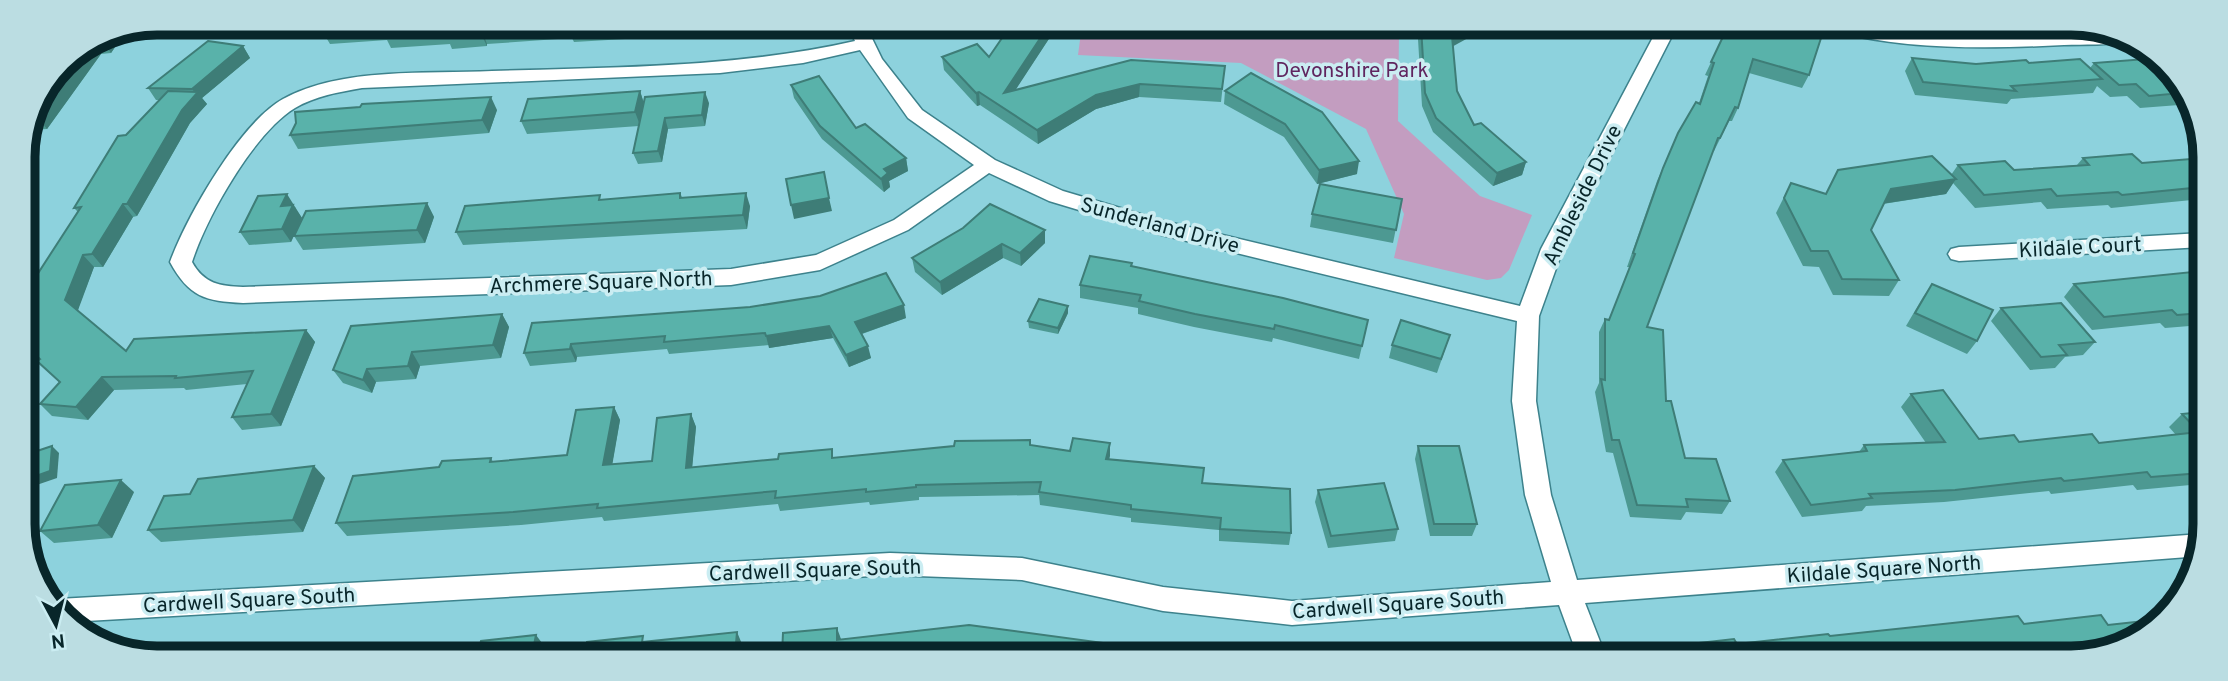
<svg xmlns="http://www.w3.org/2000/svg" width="2228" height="681" font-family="Overpass,sans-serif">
<rect width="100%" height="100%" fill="#8dd2dd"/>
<path fill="#c39dc0" d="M 1082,25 L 1409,26 L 1399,31 L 1398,121 L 1480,196 L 1532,215 L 1509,270 L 1501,278 L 1487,280 L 1394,258 L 1404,214 L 1366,129 L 1241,63 L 1078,55 Z"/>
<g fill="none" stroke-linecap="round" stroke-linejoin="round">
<defs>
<g id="minor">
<path d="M 847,24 L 865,24 L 882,59 L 922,110 L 995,160 L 1063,191 L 1164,221 L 1520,306 L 1541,249 L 1659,26 L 1677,26 L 1563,249 L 1539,316 L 1536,401 L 1551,495 L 1577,580 L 2201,534 L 2201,556 L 1585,603 L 1606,657 L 1578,657 L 1559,605 L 1292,625 L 1163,611 L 1022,580 L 890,575 L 69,622 L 62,619 L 52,601 L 58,599 L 890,553 L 1022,558 L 1163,587 L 1292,601 L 1551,582 L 1525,495 L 1512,401 L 1517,321 L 1162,235 L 1049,201 L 989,173 L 908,230 L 820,270 L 731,285 L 243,303 C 205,301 189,297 170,262 C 187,216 240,123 283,99 C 341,67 428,74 492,71 C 614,67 736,68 855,41 ZM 860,50 L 908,118 L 974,165 L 894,220 L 816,255 L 731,269 L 243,287 C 220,286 204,284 192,262 C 207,216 254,133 295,108 C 315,96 339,92 362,88 L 720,73 L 803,63 Z"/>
<path d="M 1829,27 C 1866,24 1904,34 1941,36 C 1999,39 2056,35 2114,32 L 2128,41 C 2108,46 2084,44 2064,45 C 1986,49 1908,50 1832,31 Z"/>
<path d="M 2202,233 L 2202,247 L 1959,261 L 1951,259 L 1948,254 L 1951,249 L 1959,247 Z"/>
</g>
</defs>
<use href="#minor" stroke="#3d828c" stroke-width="3"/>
<use href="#minor" fill="#fff" fill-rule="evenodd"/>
</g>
<g fill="#4d9992">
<path d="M 330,23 L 629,24 L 625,39 L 574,42 L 572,38 L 487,44 L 487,46 L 452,49 L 450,44 L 391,48 L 387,40 L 330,44 L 324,34 Z"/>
<path d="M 683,24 L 731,24 L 729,34 L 686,37 Z"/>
<path d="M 1058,25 L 1015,90 L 1225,66 L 1221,102 L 1139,97 L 1096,109 L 1038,144 L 980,105 L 977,106 L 944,70 L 942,57 L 989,57 Z"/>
<path d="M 1421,26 L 1453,46 L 1457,91 L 1474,125 L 1526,162 L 1522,175 L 1493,186 L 1433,132 L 1422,106 L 1418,39 Z"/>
<path d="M 1728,26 L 1809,75 L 1802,88 L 1749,73 L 1738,108 L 1732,121 L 1729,121 L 1714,151 L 1713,151 L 1647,327 L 1666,401 L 1685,458 L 1730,501 L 1722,514 L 1686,512 L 1681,520 L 1630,517 L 1613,453 L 1606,452 L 1595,392 L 1599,383 L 1599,332 L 1605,319 L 1609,320 L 1630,267 L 1627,267 L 1657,181 L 1678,133 L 1699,103 L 1708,76 L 1705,75 Z"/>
<path d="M 128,28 L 111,53 L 101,54 L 47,129 L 31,130 L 62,62 L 106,33 Z"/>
<path d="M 243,46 L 250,58 L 202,98 L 207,104 L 190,123 L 137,216 L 133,217 L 103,267 L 94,267 L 77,311 L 126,351 L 306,330 L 315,342 L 281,426 L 242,430 L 232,417 L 247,384 L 186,390 L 184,388 L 114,390 L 88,420 L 52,416 L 40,404 L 59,382 L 37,361 L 39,360 L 24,346 L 24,290 L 33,281 L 78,212 L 74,208 L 126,135 L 159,100 L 156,100 L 148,88 Z"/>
<path d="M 1912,58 L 1976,64 L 2029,63 L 2090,68 L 2094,63 L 2166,62 L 2197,121 L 2179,105 L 2140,108 L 2127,96 L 2110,97 L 2097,86 L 2093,93 L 2011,99 L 2007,104 L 1915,95 L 1905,71 Z"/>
<path d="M 1251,73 L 1357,174 L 1317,184 L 1284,137 L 1224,104 L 1225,91 Z"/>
<path d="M 791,85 L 856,128 L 906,158 L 908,171 L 889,181 L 890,187 L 884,192 L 822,139 L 794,98 Z"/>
<path d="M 640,91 L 644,103 L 709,103 L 705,126 L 668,129 L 662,162 L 638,164 L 633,153 L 639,126 L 527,134 L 521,121 Z"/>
<path d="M 497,110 L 489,133 L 298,149 L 290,135 Z"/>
<path d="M 2083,158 L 2142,163 L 2203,158 L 2202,199 L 2111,208 L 2108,205 L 2047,209 L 2041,202 L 1975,208 L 1953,183 L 1946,194 L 1883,204 L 1871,230 L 1899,280 L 1889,296 L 1833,295 L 1819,267 L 1803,266 L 1776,213 L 1791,183 L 1825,194 L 1951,175 L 1958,165 L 2014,170 L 2077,165 Z"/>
<path d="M 680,193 L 682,197 L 750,206 L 747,229 L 463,245 L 456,232 L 602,200 Z"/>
<path d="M 1402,199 L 1393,243 L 1310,227 L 1312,214 Z"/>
<path d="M 427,203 L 434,217 L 425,243 L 303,250 L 294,236 Z"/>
<path d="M 296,207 L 295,208 L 302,218 L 291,242 L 249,245 L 240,232 Z"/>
<path d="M 963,228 L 1045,243 L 1021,266 L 1003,258 L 942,295 L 915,272 L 912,258 Z"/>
<path d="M 1132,263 L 1132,266 L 1368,320 L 1359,359 L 1273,338 L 1272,342 L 1194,327 L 1138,314 L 1138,308 L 1080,298 L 1080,285 Z"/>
<path d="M 2202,271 L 2202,325 L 2165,328 L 2160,323 L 2092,330 L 2064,297 L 2074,284 Z"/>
<path d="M 1932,284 L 1977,341 L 1967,354 L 1906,326 L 1923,297 Z"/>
<path d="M 1068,306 L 1068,313 L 1058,334 L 1029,328 L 1028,321 Z"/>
<path d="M 2001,308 L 2095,342 L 2083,355 L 2065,357 L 2055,368 L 2030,370 L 1991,321 Z"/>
<path d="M 502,314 L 509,327 L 501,358 L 420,366 L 416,379 L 376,382 L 372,393 L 343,383 L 333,370 Z"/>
<path d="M 906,318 L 862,334 L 871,358 L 849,367 L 833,338 L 769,348 L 769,345 L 669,354 L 667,349 L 577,357 L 576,362 L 530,366 L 524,353 L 532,323 Z"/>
<path d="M 1450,335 L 1437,373 L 1389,358 L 1392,345 Z"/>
<path d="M 1911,394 L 1979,439 L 2019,442 L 2099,443 L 2176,435 L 2169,427 L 2182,414 L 2201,412 L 2201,484 L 2137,490 L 2133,485 L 2051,494 L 2049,491 L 1944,502 L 1866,506 L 1862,511 L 1802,517 L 1775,472 L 1783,460 L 1859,452 L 1864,445 L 1926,443 L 1901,407 Z"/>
<path d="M 614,407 L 620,420 L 612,464 L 652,461 L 691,414 L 696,427 L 692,467 L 1030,445 L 1070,451 L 1110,443 L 1109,459 L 1202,483 L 1291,533 L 1289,545 L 1219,541 L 1219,530 L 1131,522 L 1131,518 L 1040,505 L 1039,495 L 919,497 L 919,500 L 870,505 L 869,502 L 780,511 L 778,504 L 604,521 L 602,517 L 521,525 L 347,536 L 336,523 L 439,467 L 491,458 L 493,462 L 567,455 Z"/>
<path d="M 1418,446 L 1477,524 L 1472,536 L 1430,536 L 1415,459 Z"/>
<path d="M 314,466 L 325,478 L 303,532 L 161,542 L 148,530 L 190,494 Z"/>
<path d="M 1318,490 L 1398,529 L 1395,541 L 1328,548 L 1315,502 Z"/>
<path d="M 134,492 L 112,538 L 54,543 L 40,531 Z"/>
<path d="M 2024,624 L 2108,625 L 2079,658 L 1672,657 L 1680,645 L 1737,644 L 1830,636 Z"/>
</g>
<g fill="#3e7d77">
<path d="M 623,24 L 629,24 L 625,39 L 622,28 Z"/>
<path d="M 726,24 L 731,24 L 729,34 Z"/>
<path d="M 802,24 L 803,29 L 767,35 L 765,25 Z"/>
<path d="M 1049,25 L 1058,25 L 1005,106 L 1004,93 Z"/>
<path d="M 1470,26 L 1490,26 L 1448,49 L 1452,36 Z"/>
<path d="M 128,28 L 111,53 L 102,40 L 108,32 Z"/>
<path d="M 483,33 L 487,44 L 487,46 L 482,36 Z"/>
<path d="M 92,42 L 101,54 L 47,129 L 37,117 L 39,113 L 90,44 Z"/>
<path d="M 243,46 L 250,58 L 202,98 L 207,104 L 190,123 L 137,216 L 127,204 L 182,110 L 196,94 L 192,89 Z"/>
<path d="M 1140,84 L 1139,97 L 1096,109 L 1038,144 L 1037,130 L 1096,95 Z"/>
<path d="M 640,91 L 644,104 L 640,125 L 635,112 Z"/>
<path d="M 705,92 L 709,103 L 705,126 L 702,115 Z"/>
<path d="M 979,92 L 980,105 L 977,106 L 976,93 Z"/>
<path d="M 491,97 L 497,110 L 489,133 L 482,120 Z"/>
<path d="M 665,118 L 668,129 L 662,162 L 658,151 Z"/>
<path d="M 906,158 L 908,171 L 889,181 L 890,187 L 884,192 L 881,179 L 884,169 Z"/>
<path d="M 1359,161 L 1357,174 L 1317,184 L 1319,170 Z"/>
<path d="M 1526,162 L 1522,175 L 1493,186 L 1497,173 Z"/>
<path d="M 1956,179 L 1946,194 L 1881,204 L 1891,189 Z"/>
<path d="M 746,193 L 750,206 L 747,229 L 743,215 Z"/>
<path d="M 287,194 L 302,218 L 291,242 L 282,229 L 281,206 Z"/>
<path d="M 829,198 L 832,211 L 794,219 L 791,205 Z"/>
<path d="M 427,203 L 434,217 L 425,243 L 417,230 Z"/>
<path d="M 123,204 L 133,217 L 103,267 L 92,254 Z"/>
<path d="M 1045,230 L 1045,243 L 1021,266 L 1020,253 Z"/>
<path d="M 1002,244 L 1003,258 L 942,295 L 940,282 Z"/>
<path d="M 83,255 L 94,267 L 77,313 L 65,300 Z"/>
<path d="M 904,305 L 906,318 L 858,335 L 855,322 Z"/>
<path d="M 1068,306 L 1068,313 L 1058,334 L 1058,328 Z"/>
<path d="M 502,314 L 509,327 L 501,358 L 493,345 Z"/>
<path d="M 829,326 L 833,338 L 769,348 L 766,336 Z"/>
<path d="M 306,330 L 315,342 L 281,426 L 271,414 Z"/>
<path d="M 571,344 L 577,357 L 576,362 L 570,349 Z"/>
<path d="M 868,346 L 871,358 L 849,367 L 846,355 Z"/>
<path d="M 412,352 L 420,366 L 416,379 L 408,366 Z"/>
<path d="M 367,369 L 376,382 L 372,393 L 363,380 Z"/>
<path d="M 102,377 L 114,390 L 88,420 L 76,407 Z"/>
<path d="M 614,407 L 620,420 L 610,478 L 603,465 Z"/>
<path d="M 691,414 L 696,427 L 691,480 L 686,468 Z"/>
<path d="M 1110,443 L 1110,456 L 1106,472 L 1106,459 Z"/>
<path d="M 52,446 L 59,453 L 57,478 L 25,489 L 25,480 Z"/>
<path d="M 314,466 L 325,478 L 303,532 L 293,520 Z"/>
<path d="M 121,480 L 134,492 L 112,538 L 98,525 Z"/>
<path d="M 837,628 L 841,639 L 837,640 Z"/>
<path d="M 737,632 L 742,644 L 741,655 L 735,655 Z"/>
<path d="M 536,635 L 545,647 L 543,655 L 532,655 Z"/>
<path d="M 431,646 L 438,654 L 429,654 Z"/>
</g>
<g fill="#59b2aa" stroke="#3e7d77" stroke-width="2">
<path d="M 330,23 L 623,24 L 622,28 L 570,32 L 571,27 L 483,33 L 482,36 L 447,38 L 449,33 L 385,37 L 389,29 L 324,34 Z"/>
<path d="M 683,24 L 709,24 L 683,26 Z"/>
<path d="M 1011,25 L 1049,25 L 1004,93 L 1131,60 L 1225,66 L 1222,89 L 1140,84 L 1096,95 L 1037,130 L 979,92 L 976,93 L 942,57 L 977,44 L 989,57 Z"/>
<path d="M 1421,26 L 1470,26 L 1452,36 L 1457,91 L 1474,125 L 1481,123 L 1526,162 L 1497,173 L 1436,118 L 1425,93 Z"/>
<path d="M 1728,26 L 1791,27 L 1822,35 L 1809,75 L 1753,59 L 1738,108 L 1735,107 L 1720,138 L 1718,138 L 1647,327 L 1663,330 L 1666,401 L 1671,401 L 1685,458 L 1716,459 L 1730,501 L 1686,499 L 1688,507 L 1637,505 L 1619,440 L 1612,440 L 1601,379 L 1605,380 L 1605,319 L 1609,320 L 1635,254 L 1633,253 L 1663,168 L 1678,133 L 1696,102 L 1700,104 L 1714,63 L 1711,62 Z"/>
<path d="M 108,32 L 102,40 L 94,41 L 106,33 Z"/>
<path d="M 208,41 L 243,46 L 192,89 L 148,88 Z"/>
<path d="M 90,44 L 39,113 L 62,62 Z"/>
<path d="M 1912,58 L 1976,64 L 2026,60 L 2029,63 L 2080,59 L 2102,79 L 2011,86 L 2016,91 L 1923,82 Z"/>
<path d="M 2159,58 L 2166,62 L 2182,93 L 2149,96 L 2136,84 L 2119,85 L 2094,63 Z"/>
<path d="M 1251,73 L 1322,112 L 1359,161 L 1319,170 L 1285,124 L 1225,91 Z"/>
<path d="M 819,76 L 856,128 L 865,124 L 906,158 L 884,169 L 888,173 L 881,179 L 820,126 L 791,85 Z"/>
<path d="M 168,91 L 198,92 L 182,110 L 127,204 L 123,204 L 92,254 L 83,255 L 65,300 L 126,351 L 134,339 L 306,330 L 271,414 L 232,417 L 253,371 L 175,378 L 176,376 L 102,377 L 76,407 L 40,404 L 60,382 L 37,361 L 40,359 L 24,344 L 24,290 L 27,282 L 33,281 L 81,207 L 74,208 L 118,136 L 126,135 Z"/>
<path d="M 640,91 L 635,112 L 521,121 L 528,99 Z"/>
<path d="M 705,92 L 702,115 L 665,118 L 658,151 L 633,153 L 645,97 Z"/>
<path d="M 491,97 L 482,120 L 290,135 L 296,123 L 295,112 L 360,107 L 362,104 Z"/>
<path d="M 2132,154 L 2142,163 L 2203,158 L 2202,187 L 2122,195 L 2118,192 L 2057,196 L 2051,189 L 1984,195 L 1958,165 L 2005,161 L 2014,170 L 2089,165 L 2083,158 Z"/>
<path d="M 1932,156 L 1956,179 L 1891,189 L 1871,230 L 1899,280 L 1842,279 L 1828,251 L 1811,251 L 1784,198 L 1791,183 L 1826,194 L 1838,170 Z"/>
<path d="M 824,172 L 829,198 L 791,205 L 786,179 Z"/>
<path d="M 1320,184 L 1402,199 L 1396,230 L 1312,214 Z"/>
<path d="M 680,193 L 680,198 L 746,193 L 743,215 L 456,232 L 465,206 L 600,195 L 599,200 Z"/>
<path d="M 287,194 L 281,206 L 293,205 L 282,229 L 240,232 L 258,196 Z"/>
<path d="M 427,203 L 417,230 L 294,236 L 306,211 Z"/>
<path d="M 990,204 L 1045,230 L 1020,253 L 1002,244 L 940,282 L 912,258 L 963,228 Z"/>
<path d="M 1090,256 L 1132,263 L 1131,266 L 1283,298 L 1368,320 L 1362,346 L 1275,325 L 1274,329 L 1195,314 L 1139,301 L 1141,295 L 1080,285 Z"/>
<path d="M 2202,271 L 2202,313 L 2177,315 L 2172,310 L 2104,317 L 2074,284 Z"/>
<path d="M 886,273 L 904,305 L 855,322 L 868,346 L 846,355 L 829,326 L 766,336 L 765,333 L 664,342 L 665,336 L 571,344 L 570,349 L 524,353 L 532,323 L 750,307 L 820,296 Z"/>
<path d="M 1932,284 L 1993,310 L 1977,341 L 1915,313 Z"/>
<path d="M 1039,299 L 1068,306 L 1058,328 L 1028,321 Z"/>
<path d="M 2061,303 L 2095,342 L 2059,345 L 2067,355 L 2041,357 L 2001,308 Z"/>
<path d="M 502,314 L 493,345 L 412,352 L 408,366 L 367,369 L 363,380 L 333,370 L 351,326 Z"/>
<path d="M 1401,320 L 1450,335 L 1441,359 L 1392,345 Z"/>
<path d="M 1943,390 L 1979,439 L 2014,435 L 2019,442 L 2092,434 L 2099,443 L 2199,432 L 2182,414 L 2201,412 L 2201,473 L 2151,477 L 2147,472 L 2064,481 L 2061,478 L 1955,490 L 1869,494 L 1872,498 L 1811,505 L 1783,460 L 1867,451 L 1864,445 L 1945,442 L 1911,394 Z"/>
<path d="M 614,407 L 603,465 L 652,461 L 657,418 L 691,414 L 686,468 L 778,459 L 779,454 L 832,449 L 832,458 L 954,446 L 955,441 L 1030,440 L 1030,445 L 1070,451 L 1073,438 L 1110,443 L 1106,459 L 1204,468 L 1202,483 L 1290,489 L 1291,533 L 1220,529 L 1221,518 L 1131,509 L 1131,505 L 1039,492 L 1041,482 L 916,485 L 916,487 L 866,492 L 866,489 L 775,498 L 776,491 L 597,508 L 598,504 L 513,512 L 336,523 L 353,476 L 439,467 L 442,461 L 491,458 L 490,462 L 567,455 L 576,410 Z"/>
<path d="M 52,446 L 50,471 L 25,480 L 25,455 Z"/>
<path d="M 1418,446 L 1459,446 L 1477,524 L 1434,524 Z"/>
<path d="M 314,466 L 293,520 L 148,530 L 164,496 L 190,494 L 198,479 Z"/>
<path d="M 121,480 L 98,525 L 40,531 L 65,485 Z"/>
<path d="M 1384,483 L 1398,529 L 1331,536 L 1318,490 Z"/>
<path d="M 2101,615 L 2108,625 L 2163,619 L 2159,625 L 2079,658 L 1685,657 L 1680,645 L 1734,639 L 1737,644 L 1828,634 L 1830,636 L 2018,616 L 2024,624 Z"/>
<path d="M 969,625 L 1141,648 L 1140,656 L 782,655 L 783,633 L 837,628 L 837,640 Z"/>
<path d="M 737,632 L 735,655 L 585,655 L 587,642 L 643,636 L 642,642 Z"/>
<path d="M 536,635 L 532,655 L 432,654 L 479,649 L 481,641 Z"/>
<path d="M 431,646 L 429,654 L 358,654 Z"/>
<path d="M 338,652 L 337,654 L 316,654 Z"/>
<path d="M 1512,652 L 1513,657 L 1477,657 Z"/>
</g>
<g text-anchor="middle" stroke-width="7" stroke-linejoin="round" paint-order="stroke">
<g font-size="21" fill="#60255f" stroke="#cbedf2">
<text x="1352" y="77">Devonshire Park</text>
</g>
<g font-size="21" fill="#08262a" stroke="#cbedf2">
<text transform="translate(1582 195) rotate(-64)" y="7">Ambleside Drive</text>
<text transform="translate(1160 225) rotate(15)" y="7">Sunderland Drive</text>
<text transform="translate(2080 247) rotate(-3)" y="7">Kildale Court</text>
<text transform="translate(601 282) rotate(-2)" y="7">Archmere Square North</text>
<text transform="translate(1884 569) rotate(-4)" y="7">Kildale Square North</text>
<text transform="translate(815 570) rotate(-2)" y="7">Cardwell Square South</text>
<text transform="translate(249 600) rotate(-3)" y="7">Cardwell Square South</text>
<text transform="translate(1398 604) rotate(-4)" y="7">Cardwell Square South</text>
</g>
</g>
<path d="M0 0H2228V681H0ZM157 35H2071A122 122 0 0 1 2193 157V524A122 122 0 0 1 2071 646H157A122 122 0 0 1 35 524V157A122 122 0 0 1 157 35Z" fill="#bbdde2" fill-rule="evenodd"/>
<path fill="none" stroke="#08262a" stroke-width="9" d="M157 35H2071A122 122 0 0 1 2193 157V524A122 122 0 0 1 2071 646H157A122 122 0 0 1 35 524V157A122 122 0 0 1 157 35Z"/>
<g transform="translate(56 625) rotate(173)" stroke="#cbedf2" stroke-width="5" paint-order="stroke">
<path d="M0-5L12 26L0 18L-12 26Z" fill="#08262a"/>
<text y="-10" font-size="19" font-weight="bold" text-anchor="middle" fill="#08262a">N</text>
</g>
</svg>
